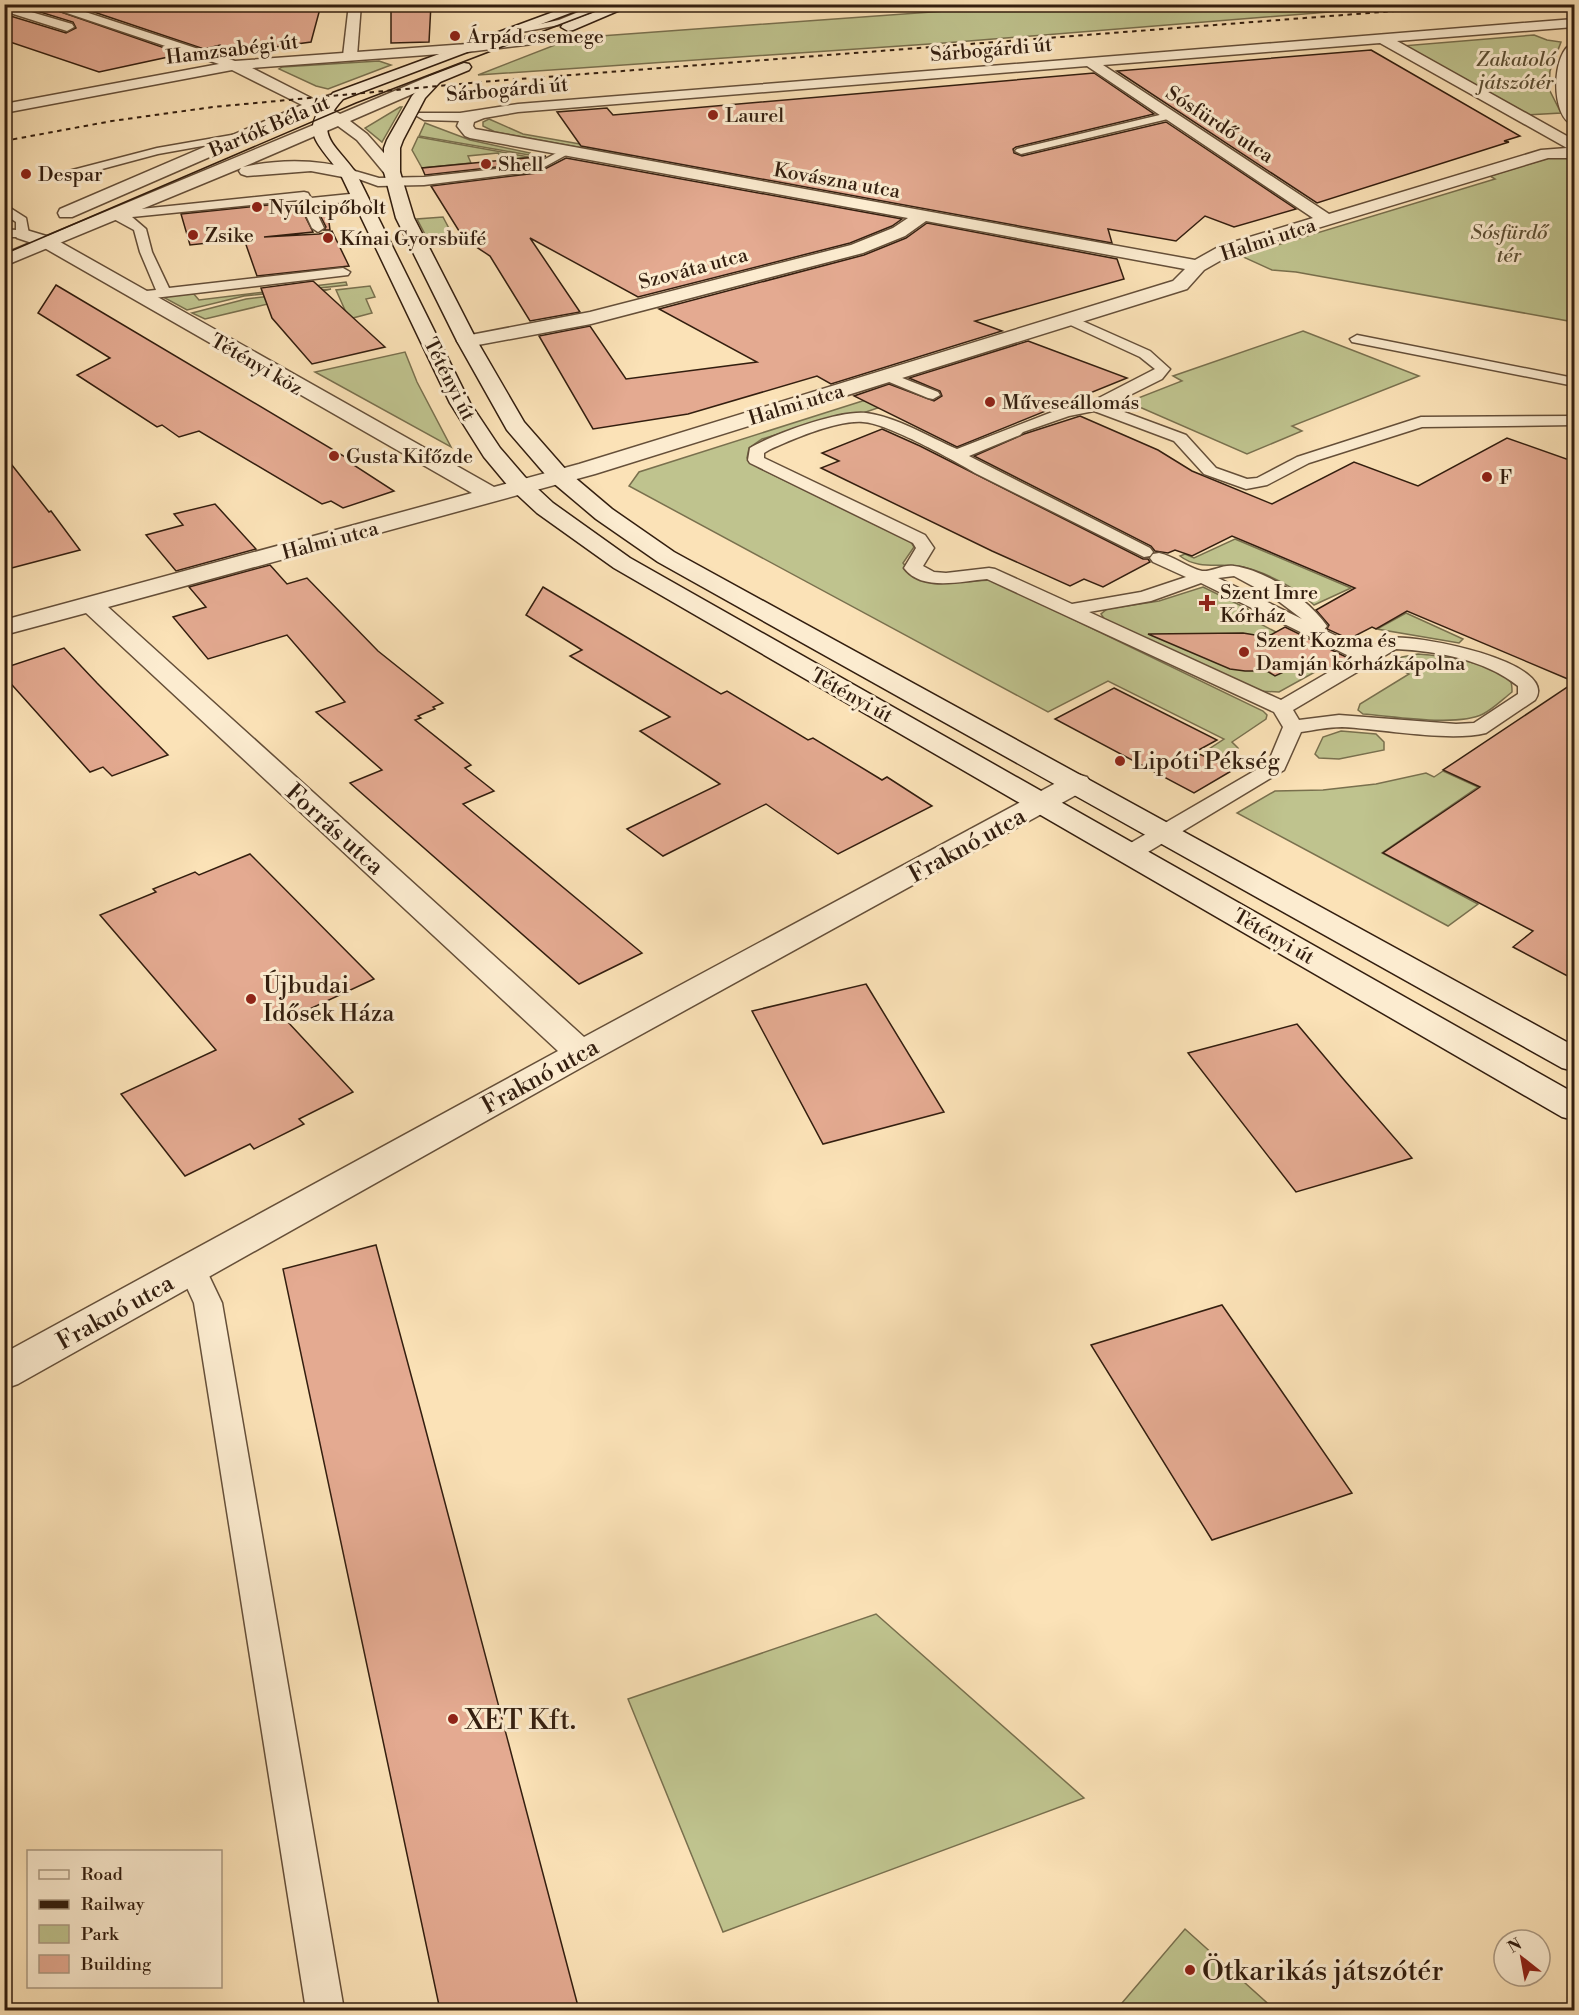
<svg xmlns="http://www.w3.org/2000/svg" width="1579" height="2015" font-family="'Libre Bodoni',serif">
<rect width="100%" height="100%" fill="#fbe2b7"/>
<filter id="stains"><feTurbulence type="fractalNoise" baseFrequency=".00333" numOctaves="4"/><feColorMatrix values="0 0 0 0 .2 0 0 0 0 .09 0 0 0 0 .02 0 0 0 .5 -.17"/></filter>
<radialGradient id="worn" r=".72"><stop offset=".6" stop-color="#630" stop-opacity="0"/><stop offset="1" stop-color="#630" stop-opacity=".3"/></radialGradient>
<g fill="#bfc38e" stroke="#79704e" stroke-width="1.5">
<path d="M 1154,5 L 1416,5 L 944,43 L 478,75 L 573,38 L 1027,5 L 1071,5 L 1097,10 Z"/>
<path d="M 1534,35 L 1547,40 L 1561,42 L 1550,71 L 1549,89 L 1561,113 L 1526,115 L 1402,46 Z"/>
<path d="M 379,61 L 391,65 L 328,89 L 316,86 L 279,69 L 282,67 Z"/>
<path d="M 402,107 L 382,142 L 365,128 L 400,107 Z"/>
<path d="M 489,119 L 523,134 L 637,154 L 626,156 L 495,132 L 483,126 L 483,122 Z"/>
<path d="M 425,123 L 470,140 L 530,153 L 529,155 L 419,136 Z"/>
<path d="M 418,137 L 529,157 L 503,160 L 498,153 L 468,156 L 471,163 L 422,168 L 412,150 Z"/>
<path d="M 1549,158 L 1574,158 L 1574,322 L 1296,272 L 1272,270 L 1241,256 L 1495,179 L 1490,176 Z"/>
<path d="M 443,217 L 453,236 L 428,240 L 417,219 Z"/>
<path d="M 346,282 L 347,285 L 244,296 L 187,310 L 163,297 L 193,293 L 199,300 Z"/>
<path d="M 370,286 L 375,297 L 366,299 L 372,313 L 349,319 L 336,290 Z"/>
<path d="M 331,289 L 205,319 L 192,313 L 246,299 Z"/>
<path d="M 1303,331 L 1419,376 L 1292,426 L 1302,431 L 1247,454 L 1128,402 L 1182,381 L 1173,376 Z"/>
<path d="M 405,352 L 417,382 L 451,447 L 315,372 Z"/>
<path d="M 897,390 L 898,401 L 863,413 L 843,414 L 762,439 L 749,448 L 747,458 L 759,468 L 911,542 L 914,547 L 903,563 C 926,594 960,580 992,580 L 1263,711 L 1267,715 L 1266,719 L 1232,742 L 1238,748 L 1223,756 L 1209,749 L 1224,739 L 1108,681 L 1048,712 L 629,486 L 639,472 Z"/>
<path d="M 1235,539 L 1351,588 L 1314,605 C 1298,589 1262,570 1239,566 C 1219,563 1198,570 1180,556 L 1185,554 L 1194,558 Z"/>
<path d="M 1203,587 L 1248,609 L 1251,619 L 1333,662 L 1279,692 L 1256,691 L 1105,620 L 1101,614 L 1107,609 L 1159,601 Z"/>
<path d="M 1406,613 L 1463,639 L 1459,643 L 1377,629 Z"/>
<path d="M 1418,654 C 1438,655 1500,664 1511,682 C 1512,685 1512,689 1512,692 C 1503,699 1493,709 1483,714 C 1457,727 1393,716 1363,714 L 1358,710 L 1360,704 L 1409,674 L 1389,664 L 1402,657 Z"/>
<path d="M 1341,731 L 1376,734 L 1384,742 L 1384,750 L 1339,759 L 1319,758 L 1315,754 L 1323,737 Z"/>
<path d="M 1443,771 L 1478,787 L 1382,853 L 1478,904 L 1448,926 L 1237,813 L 1275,791 L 1323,790 L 1376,784 L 1426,773 L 1434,777 Z"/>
<path d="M 876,1614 L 1084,1798 L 723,1932 L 628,1699 Z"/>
<path d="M 1185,1929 L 1275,2010 L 1116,2010 Z"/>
</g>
<g fill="#e4aa91" stroke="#331e0f" stroke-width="1.5">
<path d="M 14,4 L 38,4 L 182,54 L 99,72 L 4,40 L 4,14 L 66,33 L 76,28 L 73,22 Z"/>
<path d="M 70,4 L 297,4 L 321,5 L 311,42 L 230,53 L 220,45 L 204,49 Z"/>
<path d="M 391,4 L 431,4 L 429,42 L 391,43 Z"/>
<path d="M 1371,50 L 1520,136 L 1504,141 L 1509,142 L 1317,203 L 1117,71 Z"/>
<path d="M 1094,73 L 1154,114 L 1016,147 L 1013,149 L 1014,153 L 1022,156 L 1166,122 L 1296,209 L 1234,227 L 1205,216 L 1176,241 L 1108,229 L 1112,243 L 581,146 L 557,112 L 607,108 L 613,115 Z"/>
<path d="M 546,156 L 533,163 L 425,175 L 422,168 Z"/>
<path d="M 566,158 L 902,219 L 892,226 L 850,243 L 638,297 L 530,238 L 580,312 L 530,321 L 490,256 L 464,239 L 431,186 L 537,173 Z"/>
<path d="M 298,202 L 313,232 L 264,237 L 319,234 L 332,231 L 349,266 L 257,276 L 244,239 L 190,245 L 181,214 Z"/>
<path d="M 327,206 L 330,230 L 324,230 L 326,227 L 316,207 Z"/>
<path d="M 927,223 L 1117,259 L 1124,279 L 975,321 L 1002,331 L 831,384 L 817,376 L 688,414 L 593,429 L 539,336 L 590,326 L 626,379 L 757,362 L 659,309 L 864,255 L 906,238 Z"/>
<path d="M 313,281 L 385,347 L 312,364 L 272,318 L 261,288 Z"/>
<path d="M 56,285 L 352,461 L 349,462 L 394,491 L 343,508 L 331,501 L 322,504 L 199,431 L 179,437 L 162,425 L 157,427 L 77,375 L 110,358 L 38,313 Z"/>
<path d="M 1028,341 L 1127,378 L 957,447 L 854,396 L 889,384 L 934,401 L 942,396 L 940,391 L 909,378 Z"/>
<path d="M 1080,416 L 1158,450 L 1192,471 L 1272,504 L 1354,462 L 1418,486 L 1507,438 L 1575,462 L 1575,682 L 1407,611 L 1376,629 L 1372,627 L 1349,639 L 1327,629 L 1329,625 L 1316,610 L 1355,588 L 1232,536 L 1192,556 L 1175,550 L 1168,553 L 1155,551 L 1151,546 L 974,456 L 1024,434 Z"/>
<path d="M 882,429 L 920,446 L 1143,559 L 1148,559 L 1150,562 L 1103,587 L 1084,579 L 1070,586 L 992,551 L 821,468 L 839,461 L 822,453 Z"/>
<path d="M 4,455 L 49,512 L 51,511 L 80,550 L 4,570 Z"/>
<path d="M 215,504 L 256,549 L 176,571 L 146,535 L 183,525 L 174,514 Z"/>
<path d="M 270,565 L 287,584 L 307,578 L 378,651 L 443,703 L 433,707 L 435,709 L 418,716 L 421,718 L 415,720 L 471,765 L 465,768 L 494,791 L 463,804 L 642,953 L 579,984 L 350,783 L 382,770 L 316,712 L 345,702 L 287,635 L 208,659 L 173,617 L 206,607 L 189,587 Z"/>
<path d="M 543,587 L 721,694 L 727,691 L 808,740 L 813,738 L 882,780 L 887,777 L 932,806 L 838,854 L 766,804 L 663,856 L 627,829 L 720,784 L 640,731 L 670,717 L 570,656 L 582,650 L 526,615 Z"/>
<path d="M 1285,627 L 1346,657 L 1346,659 L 1331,668 L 1288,670 L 1275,676 L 1267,671 L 1245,671 L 1230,669 L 1148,634 L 1243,633 L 1267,637 Z"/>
<path d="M 64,648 L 97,683 L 168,755 L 112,776 L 103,767 L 90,772 L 4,676 L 4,668 Z"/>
<path d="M 1575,682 L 1575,980 L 1513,947 L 1533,931 L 1383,853 L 1480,787 L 1443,770 Z"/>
<path d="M 1114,688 L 1217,740 L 1195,752 L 1233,770 L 1194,793 L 1055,719 Z"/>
<path d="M 250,854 L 374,979 L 286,1020 L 353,1092 L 299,1119 L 304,1124 L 254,1149 L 250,1144 L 185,1176 L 121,1094 L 216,1050 L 100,915 L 156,892 L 153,889 L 195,872 L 199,875 Z"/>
<path d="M 866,984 L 944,1112 L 823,1144 L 752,1011 Z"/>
<path d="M 1297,1024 L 1345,1081 L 1412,1158 L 1296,1192 L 1188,1053 Z"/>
<path d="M 376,1245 L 421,1412 L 579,2010 L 440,2010 L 283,1269 Z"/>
<path d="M 1222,1305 L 1352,1493 L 1212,1540 L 1091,1345 Z"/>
</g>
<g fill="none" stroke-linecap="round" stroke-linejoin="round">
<defs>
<g id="service">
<path d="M 598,4 L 612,4 L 564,24 L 522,32 L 517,29 L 559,20 Z"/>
<path d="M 1168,113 L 1172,114 L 1172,118 L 1021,154 L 1015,151 L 1017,149 Z"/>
<path d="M 243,133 L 249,136 L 247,138 L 158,154 L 61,180 L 55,176 L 57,174 L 157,148 Z"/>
<path d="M 564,149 L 570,152 L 568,154 L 537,171 L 424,185 L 378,186 L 342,173 L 348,169 L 379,178 L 424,177 L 534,165 Z"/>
<path d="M 304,192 L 308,193 L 311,198 L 360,193 L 366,197 L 360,201 L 313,205 L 324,228 L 318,232 L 312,228 L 299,200 L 132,217 L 146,229 L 152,252 L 169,288 L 343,268 L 350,272 L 348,275 L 137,300 L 130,296 L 137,292 L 156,290 L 140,252 L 134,230 L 112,218 L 110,215 L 112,212 Z"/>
<path d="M 4,204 L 26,218 L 29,234 L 27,237 L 4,237 L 4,229 L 16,230 L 16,222 L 4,214 Z"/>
<path d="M 1069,315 L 1150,351 L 1170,369 L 1162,379 L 1108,406 L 1186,435 L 1216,468 L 1247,479 L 1257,478 L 1297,457 L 1421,417 L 1574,416 L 1574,425 L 1422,427 L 1309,463 L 1267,485 L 1246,489 L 1204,474 L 1174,441 L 1094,411 L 1069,416 L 1023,432 L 1020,435 L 969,456 L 1150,548 L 1153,552 L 1150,556 L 1144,557 L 977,474 C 955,461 887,423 863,422 C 837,420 793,439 769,450 L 764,453 L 764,458 L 925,535 L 934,548 L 923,566 L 934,572 L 946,573 L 989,568 L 995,569 L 1072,604 L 1141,592 L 1186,577 L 1153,562 L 1150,558 L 1153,554 L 1159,553 C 1174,556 1188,568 1202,571 C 1212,572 1223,564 1234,566 C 1268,571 1308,599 1327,626 L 1324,630 L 1366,650 C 1374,646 1383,639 1391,638 C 1415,634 1561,662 1535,700 L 1486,733 C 1449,742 1383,729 1342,727 C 1329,727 1314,730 1301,732 L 1284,770 L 1138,858 L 1130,860 L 1122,858 L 1119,853 L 1122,848 L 1268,763 L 1283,727 L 1274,712 L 987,579 C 962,581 922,592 904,568 L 916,548 L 913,543 L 750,463 L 748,460 L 750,448 C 773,434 840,410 866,413 C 897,417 929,437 957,449 L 1060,409 L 1091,402 L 1155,369 L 1140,357 L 1064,322 L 1062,319 L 1064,316 ZM 1234,576 L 1273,597 L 1302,619 L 1218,578 ZM 1201,583 L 1353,658 L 1281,700 L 1089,612 L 1151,601 ZM 1396,649 C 1438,651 1485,660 1518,686 L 1518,694 L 1474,723 L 1456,724 L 1339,715 L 1299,720 L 1293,710 Z"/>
<path d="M 1357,335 L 1574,378 L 1574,386 L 1352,342 L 1350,339 Z"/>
<path d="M 887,372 L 938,392 L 940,395 L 933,399 L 928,398 L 882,379 L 880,376 L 882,373 Z"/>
<path d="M 192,1257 L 202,1261 L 222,1303 L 344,2010 L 306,2010 L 194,1303 L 178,1268 L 182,1261 Z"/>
</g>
<g id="minor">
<path d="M 349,4 L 361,4 L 357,56 L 350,60 L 343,56 Z"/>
<path d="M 1574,19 L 1574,27 L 1397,41 L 1574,140 L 1574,158 L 1548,158 L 1232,254 L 1204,270 L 1187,289 L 595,474 L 108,607 L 584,1037 L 1067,777 L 1077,774 L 1087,777 L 1091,783 L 1087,789 L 593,1061 L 18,1384 L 4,1389 L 4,1353 L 558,1051 L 86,613 L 4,635 L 4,620 L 472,493 L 41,246 L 17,238 L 14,234 L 17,230 L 23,229 L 53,238 L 494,487 L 579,464 L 1173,281 L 1185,269 L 926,221 L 905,236 L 863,253 L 591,324 L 467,347 L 460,345 L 457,341 L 460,337 L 590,312 L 851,245 L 893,228 L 908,218 L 470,138 L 465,136 L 457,126 L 459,121 L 424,120 L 417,116 L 419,113 L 460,113 L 518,104 ZM 1380,43 L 1567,148 L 1541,150 L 1329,214 L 1103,65 ZM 1087,66 L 1313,218 L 1220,246 L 1195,260 L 475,129 L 473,126 L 474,122 L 484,118 L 518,112 Z"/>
<path d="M 1574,43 C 1576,58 1569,71 1570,86 C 1570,100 1576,110 1574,125 C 1550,119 1551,49 1574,43 Z"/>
</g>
<g id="tertiary">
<path d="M 4,4 L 72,24 L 74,27 L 67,31 L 4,11 Z"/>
<path d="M 40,4 L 61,4 L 235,61 L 467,44 L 533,36 L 540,40 L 533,44 L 467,52 L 252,68 L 315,100 L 330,95 L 335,96 L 337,99 L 326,106 L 340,114 L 430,76 L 440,76 L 442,79 L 440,82 L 350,121 L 367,134 L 398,169 L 400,172 L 398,175 L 386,175 L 357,140 L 338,126 L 243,167 C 280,159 318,159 354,170 L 356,173 L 354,176 L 348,178 L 311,171 L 247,176 L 241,174 L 239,171 L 241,168 L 4,266 L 4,254 L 328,119 L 313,112 L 72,217 L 60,217 L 58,213 L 60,209 L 302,105 L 232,70 L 4,113 L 4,104 L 219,64 Z"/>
</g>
<g id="secondary">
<path d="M 575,4 L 594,4 L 343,99 C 311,134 334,142 356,173 L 470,403 L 500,448 L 525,477 L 553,503 L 630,558 L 1574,1093 L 1574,1120 L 1562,1117 L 614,568 L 537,513 L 509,487 L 484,457 L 450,403 L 340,173 C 314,138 298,131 333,93 Z"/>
<path d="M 615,4 L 634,4 L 573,30 L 568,31 L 561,27 L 563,24 Z"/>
<path d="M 464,63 L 469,64 L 471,67 L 469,70 L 440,82 L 425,98 L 403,140 L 400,148 L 400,172 L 414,218 L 477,341 L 524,422 L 567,471 L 612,509 L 674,552 L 1574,1046 L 1574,1071 L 1562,1068 L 658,562 L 596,519 L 551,481 L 507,430 L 457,341 L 396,218 L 384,172 L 384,148 L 387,140 L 412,96 L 430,76 Z"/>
</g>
</defs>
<use href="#service" stroke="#654f39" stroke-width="3"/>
<use href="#minor" stroke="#654f39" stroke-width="3"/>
<use href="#tertiary" stroke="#654f39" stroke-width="3"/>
<use href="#secondary" stroke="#331e0f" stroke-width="3"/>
<use href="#service" fill="#fcecd0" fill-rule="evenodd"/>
<use href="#minor" fill="#fcecd0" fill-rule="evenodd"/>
<use href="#tertiary" fill="#fcecd0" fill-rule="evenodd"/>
<use href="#secondary" fill="#fcecd0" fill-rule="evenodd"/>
<path stroke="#331e0f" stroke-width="1.5" d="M 4,254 L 356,103 L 614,4"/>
<path stroke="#331e0f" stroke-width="2" stroke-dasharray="4.5 4.5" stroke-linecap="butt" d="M 4,141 L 112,121 L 213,107 L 481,82 L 1485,4"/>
</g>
<g fill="#8f2418" stroke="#fcecd0" stroke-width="2">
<circle cx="455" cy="36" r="6"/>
<circle cx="713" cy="115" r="6"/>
<circle cx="486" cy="164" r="6"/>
<circle cx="26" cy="174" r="6"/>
<circle cx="257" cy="207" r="6"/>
<circle cx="193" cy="235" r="6"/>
<circle cx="328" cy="238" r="6"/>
<circle cx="990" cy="402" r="6"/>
<circle cx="334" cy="456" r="6"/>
<circle cx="1487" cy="477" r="6"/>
<path d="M1204 594h6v6h6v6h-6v6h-6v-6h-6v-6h6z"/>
<circle cx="1244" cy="652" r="6"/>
<circle cx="1120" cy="761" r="6"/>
<circle cx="251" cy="999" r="6"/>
<circle cx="453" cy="1719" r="6"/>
<circle cx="1190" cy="1970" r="6"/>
</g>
<g text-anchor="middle" stroke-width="6" stroke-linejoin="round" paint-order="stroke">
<g font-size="20" fill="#331e0f" stroke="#fcecd0" text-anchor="start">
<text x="467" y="43">Árpád csemege</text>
<text x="725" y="122">Laurel</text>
<text x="498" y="171">Shell</text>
<text x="38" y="181">Despar</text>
<text x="269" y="214">Nyúlcipőbolt</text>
<text x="205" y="242">Zsike</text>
<text x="340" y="245">Kínai Gyorsbüfé</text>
<text x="1002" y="409">Műveseállomás</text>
<text x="346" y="463">Gusta Kifőzde</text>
<text x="1499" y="484">F</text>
<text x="1220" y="599">Szent Imre<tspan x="1220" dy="23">Kórház</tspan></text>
<text x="1256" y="647">Szent Kozma és<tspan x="1256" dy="23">Damján kórházkápolna</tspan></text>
</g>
<g font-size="20" fill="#331e0f" stroke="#fcecd0">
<text transform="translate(232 49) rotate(-7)" y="7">Hamzsabégi út</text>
<text transform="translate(991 49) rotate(-5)" y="7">Sárbogárdi út</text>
<text transform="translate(507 89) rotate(-5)" y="7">Sárbogárdi út</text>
<text transform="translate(1220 124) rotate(33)" y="7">Sósfürdő utca</text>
<text transform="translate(269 126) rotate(-23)" y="7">Bartók Béla út</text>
<text transform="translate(837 180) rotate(10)" y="7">Kovászna utca</text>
<text transform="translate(1268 239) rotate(-18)" y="7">Halmi utca</text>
<text transform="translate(693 268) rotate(-15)" y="7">Szováta utca</text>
<text transform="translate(257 364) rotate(30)" y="7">Tétényi köz</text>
<text transform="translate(450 379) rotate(63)" y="7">Tétényi út</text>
<text transform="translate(796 404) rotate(-17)" y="7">Halmi utca</text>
<text transform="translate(330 540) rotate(-15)" y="7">Halmi utca</text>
<text transform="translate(852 695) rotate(29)" y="7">Tétényi út</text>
<text transform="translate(1274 936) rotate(30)" y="7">Tétényi út</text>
</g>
<g font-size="20" font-style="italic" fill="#5d5035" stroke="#fcecd0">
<text x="1516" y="66">Zakatoló<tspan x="1516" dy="23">játszótér</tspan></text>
<text x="1509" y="239">Sósfürdő<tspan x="1509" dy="23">tér</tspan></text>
</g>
<g font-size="24" fill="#331e0f" stroke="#fcecd0" text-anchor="start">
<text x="1132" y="769">Lipóti Pékség</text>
<text x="263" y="993">Újbudai<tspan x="263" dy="28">Idősek Háza</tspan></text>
</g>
<g font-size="24" fill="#331e0f" stroke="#fcecd0">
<text transform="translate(335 829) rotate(42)" y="8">Forrás utca</text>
<text transform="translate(967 845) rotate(-29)" y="8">Fraknó utca</text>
<text transform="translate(540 1076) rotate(-29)" y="8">Fraknó utca</text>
<text transform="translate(115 1312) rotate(-29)" y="8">Fraknó utca</text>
</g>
<g font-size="28" fill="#331e0f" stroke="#fcecd0" text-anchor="start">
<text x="465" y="1729">XET Kft.</text>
<text x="1202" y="1980">Ötkarikás játszótér</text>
</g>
</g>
<rect width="1579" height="2015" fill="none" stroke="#fbe2b7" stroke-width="24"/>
<rect x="6" y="6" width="1567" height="2003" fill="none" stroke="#331e0f" stroke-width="3"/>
<rect x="12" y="12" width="1555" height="1991" fill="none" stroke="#331e0f" stroke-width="1.5"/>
<rect x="27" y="1850" width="195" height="138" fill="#fcecd0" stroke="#ac9a83" stroke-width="1.5"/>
<rect x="39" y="1870" width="30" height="9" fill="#fcecd0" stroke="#ac9a83" stroke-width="1.5"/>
<text x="81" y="1880" font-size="18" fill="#331e0f">Road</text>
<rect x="39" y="1900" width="30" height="9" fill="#331e0f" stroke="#ac9a83" stroke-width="1.5"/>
<text x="81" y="1910" font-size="18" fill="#331e0f">Railway</text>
<rect x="39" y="1925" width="30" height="18" fill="#bfc38e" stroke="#ac9a83" stroke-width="1.5"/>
<text x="81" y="1940" font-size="18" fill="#331e0f">Park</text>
<rect x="39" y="1955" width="30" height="18" fill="#e4aa91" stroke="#ac9a83" stroke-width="1.5"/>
<text x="81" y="1970" font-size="18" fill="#331e0f">Building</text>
<g transform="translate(1522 1958) rotate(329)"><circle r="28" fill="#fcecd0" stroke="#ac9a83" stroke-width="1.5"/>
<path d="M0-4.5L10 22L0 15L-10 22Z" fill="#8f2418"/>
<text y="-9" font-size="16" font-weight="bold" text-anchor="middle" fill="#331e0f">N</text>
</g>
<rect width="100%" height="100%" filter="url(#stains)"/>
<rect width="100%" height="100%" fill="url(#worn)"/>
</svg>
